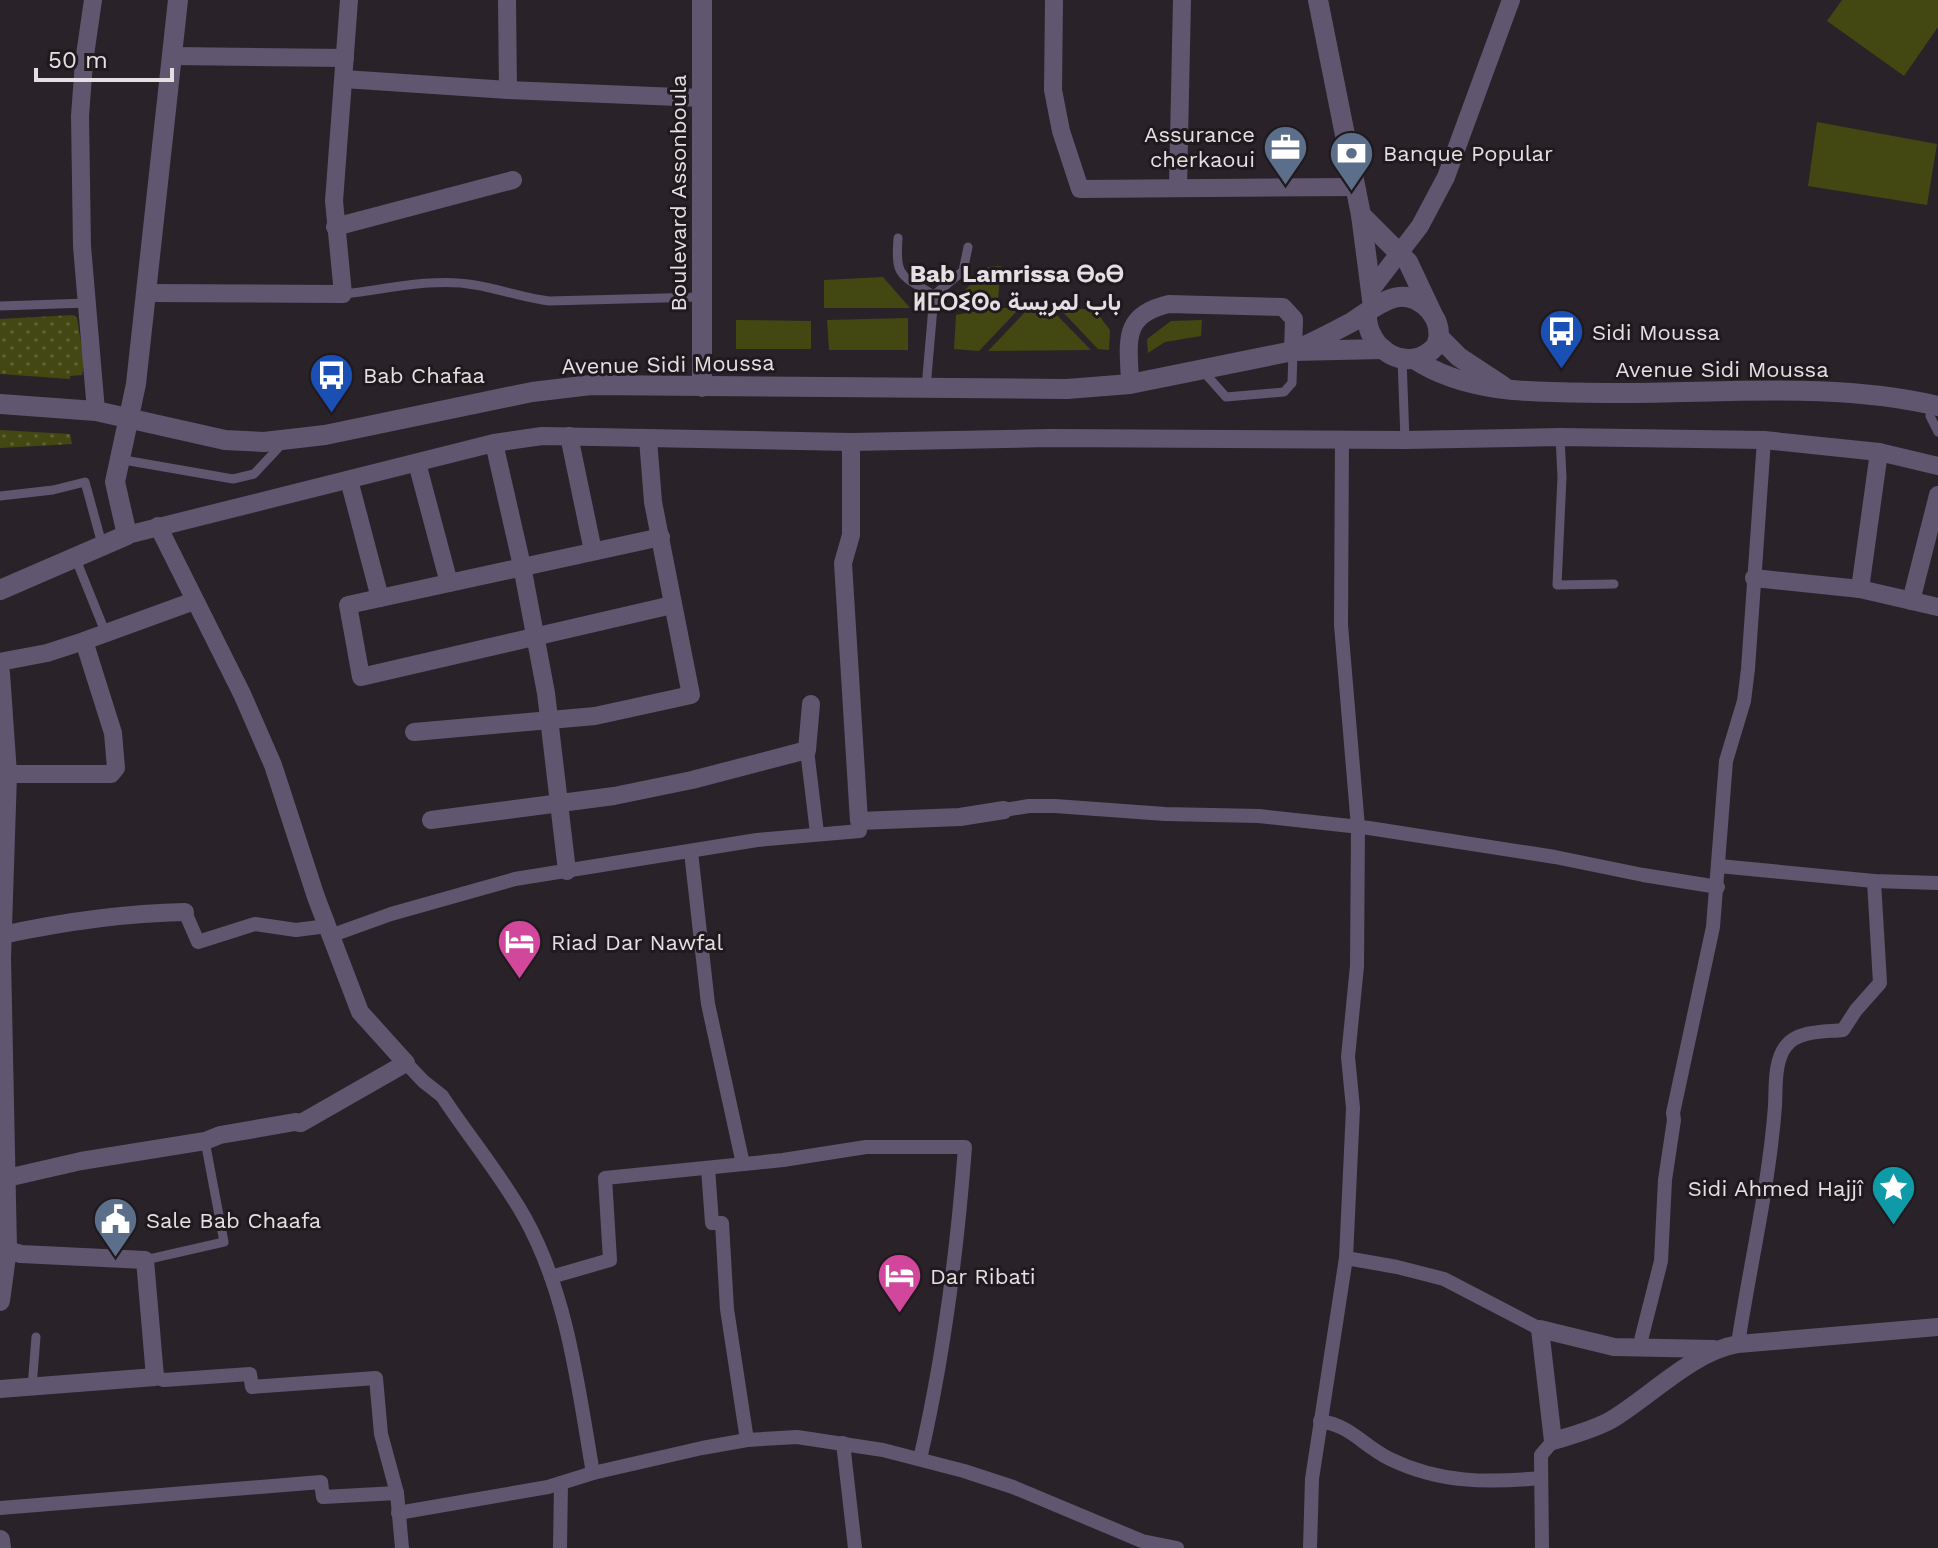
<svg xmlns="http://www.w3.org/2000/svg" width="1938" height="1548" font-family="'Work Sans',Vazirmatn,'Noto Sans Tifinagh',sans-serif">
<defs>
<pattern id="grass-dots" width="8" height="8" patternUnits="userSpaceOnUse" patternTransform="scale(2)"><rect width="8" height="8" fill="#434711"/><path d="M2 2h.1M6 6h.1" fill="none" stroke="#5e6134" stroke-width="1.8" stroke-linecap="round"/></pattern>
</defs>
<rect width="100%" height="100%" fill="#292329"/>
<g fill="url(#grass-dots)">
<path d="M 73,315 L 77,318 L 84,361 L 82,375 L 70,376 L 70,379 L 0,374 L 0,319 Z"/>
<path d="M 0,430 L 70,434 L 72,444 L 0,448 Z"/>
</g>
<g fill="#434711">
<path d="M 1842,0 L 1938,0 L 1938,27 L 1904,76 L 1827,21 Z"/>
<path d="M 1817,122 L 1937,144 L 1927,205 L 1808,186 Z"/>
<path d="M 1001,266 L 998,299 L 958,306 L 957,298 L 988,267 Z"/>
<path d="M 883,277 L 910,308 L 824,308 L 824,280 Z"/>
<path d="M 992,308 L 1020,308 L 979,351 L 954,349 L 956,315 Z"/>
<path d="M 1028,309 L 1051,309 L 1091,350 L 988,351 Z"/>
<path d="M 1060,309 L 1094,309 L 1110,330 L 1109,350 L 1098,349 Z"/>
<path d="M 908,318 L 908,350 L 829,350 L 827,320 Z"/>
<path d="M 736,320 L 811,321 L 811,349 L 736,349 Z"/>
<path d="M 1202,320 L 1201,336 L 1165,342 L 1148,353 L 1147,339 L 1171,321 Z"/>
</g>
<g fill="none" stroke-linecap="round" stroke-linejoin="round">
<g stroke="#605670" stroke-width="9">
<path d="M 898,238 C 895,278 901,275 934,295"/>
<path d="M 343,294 C 385,290 433,277 475,285 C 500,289 523,298 549,301 L 701,297"/>
<path d="M 0,306 L 87,303"/>
<path d="M 1402,359 L 1405,440"/>
<path d="M 1202,370 L 1226,397 L 1284,392 L 1292,383 L 1293,351"/>
<path d="M 926,388 L 934,295 L 963,271 L 968,247"/>
<path d="M 1931,404 L 1930,416 L 1938,432"/>
<path d="M 1560,437 L 1562,477 L 1557,585 L 1614,584"/>
<path d="M 118,459 L 233,479 L 254,474 L 283,443"/>
<path d="M 0,496 L 53,490 L 85,482 L 102,544"/>
<path d="M 75,557 L 106,634"/>
<path d="M 145,1260 L 224,1242 L 205,1141"/>
<path d="M 32,1387 L 36,1337"/>
</g>
<g stroke="#605670" stroke-width="14">
<path d="M 1342,439 L 1341,625 L 1358,827 L 1357,966 L 1348,1057 L 1353,1108 L 1346,1258"/>
<path d="M 807,750 L 817,833"/>
<path d="M 1004,810 L 1029,806 L 1055,806 L 1165,814 L 1259,816 L 1369,828 L 1555,857 L 1643,875 L 1718,887"/>
<path d="M 691,852 L 708,1004 L 743,1164"/>
<path d="M 1719,866 L 1874,881 L 1938,883"/>
<path d="M 185,912 L 198,942 L 255,924 L 296,930 L 327,926"/>
<path d="M 330,936 L 391,914 L 515,879 L 757,840 L 860,831 L 859,821"/>
<path d="M 406,1063 L 423,1081 L 442,1096 C 469,1137 501,1175 525,1218 C 568,1296 578,1387 593,1473"/>
<path d="M 708,1168 L 712,1223 L 722,1223 L 727,1309 L 747,1440"/>
<path d="M 551,1277 L 610,1260 L 605,1178 L 783,1160 L 866,1147 L 965,1147 C 957,1253 944,1356 920,1459"/>
<path d="M 1738,1344 C 1750,1264 1769,1186 1775,1106 C 1776,1087 1774,1061 1786,1046 C 1798,1030 1825,1032 1843,1030 L 1856,1010 L 1880,983 L 1874,881"/>
<path d="M 1639,1348 L 1661,1261 L 1665,1180 L 1674,1120 L 1673,1113 L 1713,927 L 1726,761 L 1744,701 L 1748,669 L 1764,440"/>
<path d="M 155,1377 L 164,1380 L 250,1374 L 252,1387 L 376,1378 L 381,1434 L 397,1493 L 402,1548"/>
<path d="M 1320,1421 C 1352,1426 1362,1445 1390,1459 C 1439,1483 1488,1483 1541,1478"/>
<path d="M 843,1443 L 855,1548"/>
<path d="M 0,1508 L 321,1482 L 323,1497 L 397,1493"/>
<path d="M 398,1513 L 548,1487 L 593,1473 L 702,1448 L 747,1440 L 797,1437 L 883,1450 L 964,1471 L 1013,1487 L 1142,1541 L 1177,1548"/>
<path d="M 560,1548 L 561,1483"/>
<path d="M 1310,1548 L 1312,1479 L 1346,1258 L 1397,1267 L 1444,1279 L 1540,1329"/>
<path d="M 1542,1548 L 1541,1455 L 1553,1441"/>
</g>
<g stroke="#605670" stroke-width="18">
<path d="M 93,0 L 84,62 L 80,116 L 82,246 L 96,411"/>
<path d="M 507,0 L 508,90"/>
<path d="M 1054,0 L 1053,90 L 1061,131 L 1080,189 L 1356,187"/>
<path d="M 173,56 L 345,58"/>
<path d="M 344,79 L 508,90 L 702,98"/>
<path d="M 1178,186 L 1182,0"/>
<path d="M 335,227 L 513,180"/>
<path d="M 1371,290 L 1420,226 L 1446,177 L 1511,0"/>
<path d="M 146,293 L 343,294 L 334,201 L 349,0"/>
<path d="M 1130,384 C 1129,343 1120,315 1169,304 L 1283,307 L 1294,319 L 1293,351"/>
<path d="M 569,436 L 593,551"/>
<path d="M 851,442 L 851,535 L 843,563 L 859,821 L 960,817 L 1004,810"/>
<path d="M 494,443 L 522,566 L 546,693 L 567,871"/>
<path d="M 417,463 L 449,583"/>
<path d="M 349,480 L 380,598"/>
<path d="M 127,535 L 494,443 L 542,436 L 851,442 L 1050,438 L 1405,440 L 1560,437 L 1764,440 L 1879,452 L 1938,466"/>
<path d="M 661,537 L 348,605 L 361,677 L 672,605"/>
<path d="M 1754,578 L 1860,589 L 1938,607"/>
<path d="M 1860,589 L 1879,452"/>
<path d="M 1911,601 L 1938,495"/>
<path d="M 0,662 L 47,653 L 84,641 L 194,601"/>
<path d="M 414,732 L 595,716 L 691,695 L 653,502 L 648,439"/>
<path d="M 7,774 L 111,774 L 116,768 L 113,733 L 84,641"/>
<path d="M 431,820 L 614,796 L 692,780 L 807,750 L 811,704"/>
<path d="M 2,935 C 63,922 123,913 185,912"/>
<path d="M 7,1178 L 81,1161 L 205,1141 L 220,1135 L 295,1122 L 301,1123 L 406,1063 L 360,1012 L 316,897 L 273,765 L 242,694 L 158,526"/>
<path d="M 0,1248 L 21,1254 L 145,1260 L 155,1377 L 0,1389"/>
<path d="M 1714,1349 L 1614,1347 L 1540,1329 L 1553,1441 C 1573,1435 1593,1430 1611,1420 C 1651,1396 1692,1352 1738,1344 L 1938,1327"/>
</g>
<g stroke="#605670" stroke-width="20">
<path d="M 702,0 L 702,387"/>
<path d="M 1318,0 L 1361,215 L 1373,307"/>
<path d="M 1361,215 L 1408,262 L 1432,313"/>
<path d="M 1440,338 L 1459,357 L 1503,386"/>
<path d="M 1300,348 C 1318,340 1335,331 1352,322 C 1376,307 1403,280 1430,311 C 1439,322 1441,334 1436,346 C 1409,376 1365,350 1367,313"/>
<path d="M 1414,359 C 1470,396 1543,392 1609,393 C 1718,394 1831,381 1938,406"/>
<path d="M 0,404 L 96,411 L 225,440 L 264,442 L 325,435 L 532,392 L 591,385 L 1067,389 L 1130,384 L 1293,351 L 1383,349"/>
<path d="M 0,590 L 127,535 L 115,482 L 136,384 L 178,0"/>
<path d="M 0,673 L 7,774 L 1,958 L 7,1249 L 0,1301"/>
<path d="M 0,1540 L 1,1548"/>
</g>
</g>
<defs>
<symbol id="office-pin" viewBox="-11 -11 22 30"><path d="M0 17L-7.5 6A9.5 9.5 0 1 1 7.5 6Z" fill="#5c6f8a" stroke="#201a1f"/><path d="M-6-3h4V-5.5h4V-3h4V5H-6ZM-1-4.5V-3h2v-1.5ZM-6 0V1H6V0Z" fill="#fff"/></symbol>
<symbol id="bank-pin" viewBox="-11 -11 22 30"><path d="M0 17L-7.5 6A9.5 9.5 0 1 1 7.5 6Z" fill="#5c6f8a" stroke="#201a1f"/><path d="M-6-4H6V4H-6ZM0-2.3a2.3 2.3 0 1 0 0 4.6a2.3 2.3 0 1 0 0-4.6Z" fill="#fff"/></symbol>
<symbol id="bus-pin" viewBox="-11 -11 22 30"><path d="M0 17L-7.5 6A9.5 9.5 0 1 1 7.5 6Z" fill="#1a4fb4" stroke="#201a1f"/><path d="M-5-6H5V4H4V6H2V4H-2V6H-4V4H-5ZM-3.5-4V0h7V-4ZM-3.5 1.2v1.5H-2V1.2ZM2 1.2v1.5H3.5V1.2Z" fill="#fff"/></symbol>
<symbol id="hotel-pin" viewBox="-11 -11 22 30"><path d="M0 17L-7.5 6A9.5 9.5 0 1 1 7.5 6Z" fill="#d1479c" stroke="#201a1f"/><path d="M-6-4.5h1.5V1H6V5H4.5V3h-9V5H-6ZM-4 0a1.8 1.8 0 1 1 3.6 0ZM.5 0V-2.5h3Q6-2.5 6 0Z" fill="#fff"/></symbol>
<symbol id="sight-pin" viewBox="-11 -11 22 30"><path d="M0 17L-7.5 6A9.5 9.5 0 1 1 7.5 6Z" fill="#0f9aa8" stroke="#201a1f"/><path d="M0-6L1.8-2.2L6-1.7L2.9 1.2L3.7 5.4L0 3.3L-3.7 5.4L-2.9 1.2L-6-1.7L-1.8-2.2Z" fill="#fff"/></symbol>
<symbol id="civic-pin" viewBox="-11 -11 22 30"><path d="M0 17L-7.5 6A9.5 9.5 0 1 1 7.5 6Z" fill="#5c6f8a" stroke="#201a1f"/><path d="M-.6-6.5H3V-4.5H.6V-3L4-1V1h2V6H-6V1h2V-1L-.6-3ZM-1.2 2.5V6h2.4V2.5Z" fill="#fff"/></symbol>
</defs>
<g fill-rule="evenodd">
<use href="#office-pin" x="1260" y="122" width="51" height="69"/>
<use href="#bank-pin" x="1326" y="128" width="51" height="69"/>
<use href="#bus-pin" x="1536" y="306" width="51" height="69"/>
<use href="#bus-pin" x="306" y="350" width="51" height="69"/>
<use href="#hotel-pin" x="494" y="916" width="51" height="69"/>
<use href="#sight-pin" x="1868" y="1162" width="51" height="69"/>
<use href="#civic-pin" x="90" y="1194" width="51" height="69"/>
<use href="#hotel-pin" x="874" y="1250" width="51" height="69"/>
</g>
<g text-anchor="middle" stroke-width="6" stroke-linejoin="round" paint-order="stroke">
<g font-size="22" fill="#e3dfe3" stroke="#201a1f" text-anchor="start">
<text x="1255" y="142" text-anchor="end">Assurance<tspan x="1255" dy="25">cherkaoui</tspan></text>
<text x="1383" y="161">Banque Popular</text>
<text x="1592" y="340">Sidi Moussa</text>
<text x="363" y="383">Bab Chafaa</text>
<text x="551" y="950">Riad Dar Nawfal</text>
<text x="1863" y="1196" text-anchor="end">Sidi Ahmed Hajjî</text>
<text x="146" y="1228">Sale Bab Chaafa</text>
<text x="930" y="1284">Dar Ribati</text>
</g>
<g font-size="22" fill="#e3dfe3" stroke="#201a1f">
<text transform="translate(678 193) rotate(-90)" y="8">Boulevard Assonboula</text>
<text transform="translate(668 364) rotate(-1)" y="8">Avenue Sidi Moussa</text>
<text x="1722" y="377">Avenue Sidi Moussa</text>
</g>
<g font-size="24" font-weight="bold" fill="#e3dfe3" stroke="#201a1f">
<text x="1017" y="282">Bab Lamrissa ⴱⴰⴱ<tspan x="1017" dy="28">ⵍⵎⵔⵉⵙⴰ باب لمريسة</tspan></text>
</g>
</g>
<path d="M36 68v12h136v-12" fill="none" stroke="#e3dfe3" stroke-width="4"/>
<text x="48" y="68" font-size="24" fill="#e3dfe3" stroke="#201a1f" stroke-width="6" paint-order="stroke">50 m</text>
</svg>
